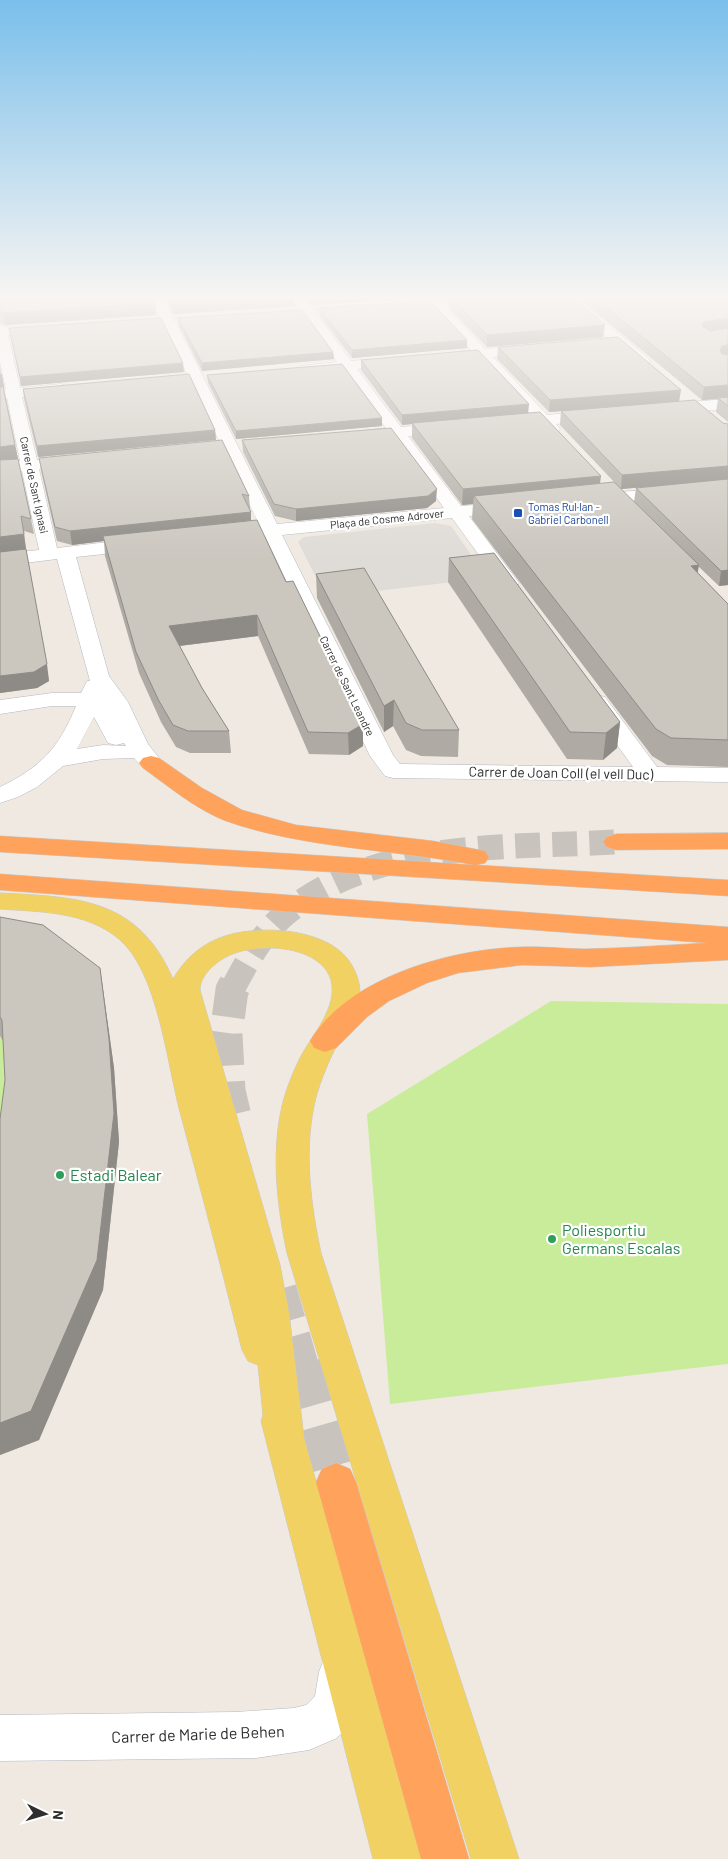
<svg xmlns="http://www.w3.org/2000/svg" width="728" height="1859" font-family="Barlow,sans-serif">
<rect width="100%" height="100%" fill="#efe9e1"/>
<g fill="#c9ec9a">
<path d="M 551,1001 L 728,1004 L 728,1364 L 390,1404 L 367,1114 Z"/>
<path d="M 0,1036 L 8,1049 L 0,1207 Z"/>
</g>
<path fill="#dfdcd8" d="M 435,523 L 451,526 L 487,578 L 326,597 L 298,542 L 304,537 Z"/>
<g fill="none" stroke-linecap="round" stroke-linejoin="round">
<path stroke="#c8c4bd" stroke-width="25" stroke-dasharray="25 12" stroke-linecap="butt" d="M 234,986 C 249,958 265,929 290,910 C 380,840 508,848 616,842"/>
<g stroke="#c8c4bd" stroke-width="33" stroke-dasharray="33 16" stroke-linecap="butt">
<path d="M 235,985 L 232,990 L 226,1034 L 229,1091 L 238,1129"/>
<path d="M 280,1289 L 302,1365"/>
</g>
<path stroke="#c8c4bd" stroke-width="43" stroke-dasharray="43 21" stroke-linecap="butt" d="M 302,1364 L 336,1482"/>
<defs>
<g id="minor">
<path d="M 151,299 L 164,299 L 277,524 L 444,508 L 392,437 L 358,440 L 352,438 L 350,435 L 352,432 L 386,428 L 343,370 L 305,373 L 300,372 L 298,369 L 300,366 L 337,362 L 292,299 L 305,299 L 351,361 L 397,357 L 402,358 L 404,361 L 402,364 L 397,365 L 357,369 L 401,427 L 450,423 L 456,425 L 458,428 L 456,431 L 450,433 L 408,436 L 461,506 L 510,502 L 516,503 L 519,507 L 516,511 L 510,512 L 469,516 L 519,583 L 516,587 L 509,589 L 502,587 L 452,518 L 282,535 L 393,755 L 400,764 L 633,767 L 586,702 L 589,697 L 597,695 L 605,697 L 657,767 L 728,768 L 728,782 L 393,778 L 385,776 L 370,756 L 265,536 L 248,536 L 245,532 L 248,528 L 260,526 Z"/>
<path d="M 422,299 L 494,299 L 488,303 L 445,306 L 485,349 L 534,345 L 539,346 L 541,349 L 539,352 L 534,353 L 493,357 L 547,415 L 597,410 L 603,412 L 605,415 L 603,418 L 597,420 L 556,424 L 560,429 L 558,432 C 549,435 546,432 540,425 L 510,428 L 504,426 L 502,423 L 504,420 L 532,416 L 478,358 L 440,360 L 438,357 L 440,354 L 471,350 L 431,307 L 394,309 L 387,305 L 394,301 Z"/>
<path d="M 563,299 L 577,299 L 648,358 L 650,361 L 648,364 L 638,364 Z"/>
<path d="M 47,324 L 52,325 L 54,328 L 52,331 L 8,335 L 20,388 L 61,384 L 66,386 L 69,389 L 66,392 L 61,394 L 22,397 L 37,460 L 76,456 L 82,457 L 84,461 L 82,465 L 76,466 L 39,469 L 57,548 L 142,538 L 149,540 L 151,544 L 149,548 L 142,550 L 76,557 L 109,676 L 128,702 L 148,744 L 163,763 L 159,768 C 147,771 143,768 134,758 L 103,759 L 63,766 L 37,787 L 18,797 L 0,803 L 0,787 C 41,767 59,748 76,706 L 52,706 L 0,714 L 0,700 L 52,693 L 81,693 L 87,681 L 90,681 L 57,559 L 0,566 L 0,554 L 39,550 L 22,471 L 0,473 L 0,463 L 20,461 L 7,398 L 0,399 L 0,389 L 6,389 L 0,362 L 0,325 L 5,327 ZM 94,717 L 108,743 L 116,745 L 124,743 L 126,746 L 103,745 L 77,749 Z"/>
<path d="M 728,399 L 728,409 L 665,414 L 660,412 L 657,409 L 660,406 L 665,404 Z"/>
<path d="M 728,481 L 728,491 L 593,505 L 587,504 L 584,500 L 587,496 L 593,495 Z"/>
<path d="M 341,1650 L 357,1656 L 363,1672 L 363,1686 L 360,1700 L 351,1723 L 337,1738 L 309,1750 L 256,1758 L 0,1761 L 0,1715 L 236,1712 L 294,1708 L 306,1705 L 315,1696 L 319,1672 L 325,1656 Z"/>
</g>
<path id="major" d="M 0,893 C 78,897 138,898 173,979 C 189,952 211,937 242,932 C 271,928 302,930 328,943 C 339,949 348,957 354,969 C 370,1001 350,1022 335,1049 C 326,1067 318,1087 314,1106 C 304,1154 311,1206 321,1253 L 519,1859 L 471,1859 L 287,1253 C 277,1205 271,1154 282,1106 C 286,1089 293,1072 301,1056 C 313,1034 338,1007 331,980 C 324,956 292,948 271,948 C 247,948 226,952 209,970 C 204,976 200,982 200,990 L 280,1265 L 289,1313 L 304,1438 L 421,1859 L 373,1859 L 261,1421 L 263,1415 L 258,1365 L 248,1361 L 242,1350 C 222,1270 201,1191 180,1112 C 167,1064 158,972 119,939 C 85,911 41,912 0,909 Z"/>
<g id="highway">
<path d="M 151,756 L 159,758 L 202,788 L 242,810 L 296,825 L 433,841 L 485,851 L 489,857 L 485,863 L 476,865 L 728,880 L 728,896 L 0,852 L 0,836 L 475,865 C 393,849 306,849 226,821 C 197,810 168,786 143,768 L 139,763 L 143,758 Z"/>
<path d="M 728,833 L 728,849 L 616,850 L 607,847 L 603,842 L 607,837 L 616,834 Z"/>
<path d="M 0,874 L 728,927 L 728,960 L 591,967 L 522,965 L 458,973 L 427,983 L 389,1001 L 367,1017 L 336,1048 L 325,1052 L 314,1048 L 310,1041 C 348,977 451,949 521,947 C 542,946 564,949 585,949 C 626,948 666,945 707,943 L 0,890 Z"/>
<path d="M 336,1463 L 350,1469 L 356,1482 L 469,1859 L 421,1859 L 316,1482 L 322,1469 Z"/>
</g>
</defs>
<use href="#minor" stroke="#b4b7c1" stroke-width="1"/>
<use href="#major" stroke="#c9c9c9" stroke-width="1"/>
<use href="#highway" stroke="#c9c9c9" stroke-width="1"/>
<use href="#minor" fill="#fff" fill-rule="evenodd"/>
<use href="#major" fill="#f2d163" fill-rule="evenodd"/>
<use href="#highway" fill="#ffa35c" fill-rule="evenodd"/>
</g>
<g fill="#afaba4" fill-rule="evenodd">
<path d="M 0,299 L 155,303 L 156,315 L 5,325 L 1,323 L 0,324 Z"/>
<path d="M 166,299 L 294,299 L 295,306 L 173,314 Z"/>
<path d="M 307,299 L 393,299 L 311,305 Z"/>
<path d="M 449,299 L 576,299 L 603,337 L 487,347 L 449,308 Z"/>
<path d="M 580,299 L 728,299 L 728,422 L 716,412 L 718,399 L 702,400 Z"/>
<path d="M 319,308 L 467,340 L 467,348 L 352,358 L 320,316 Z"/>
<path d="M 178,318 L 333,352 L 334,359 L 202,371 L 179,326 Z"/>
<path d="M 9,328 L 184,372 L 21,386 Z"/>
<path d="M 498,347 L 679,401 L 723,423 L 728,424 L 728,585 L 719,586 L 698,566 L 697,572 L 728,604 L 728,767 L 667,765 L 652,756 L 472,519 L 473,504 L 462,505 L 412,438 L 412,424 L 402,425 L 361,370 L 361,360 L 528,413 L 600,484 L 618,486 L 560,425 L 561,411 L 549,412 L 497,359 ZM 646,487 L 636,488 L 634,502 L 621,489 Z"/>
<path d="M 0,367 L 18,459 L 31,519 L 34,534 L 24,531 L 26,549 L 49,681 L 37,688 L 0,693 Z"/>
<path d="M 207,375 L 382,426 L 236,439 L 208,383 Z"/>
<path d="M 23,389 L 215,430 L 216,440 L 38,457 L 24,399 Z"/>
<path d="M 222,440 L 249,496 L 251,521 L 286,582 L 363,724 L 363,746 L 349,755 L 309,754 L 258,636 L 179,646 L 202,688 L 229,731 L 231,753 L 190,753 L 176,747 L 161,722 L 139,673 L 105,556 L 104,541 L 72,545 L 57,541 L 41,471 L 39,458 Z"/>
<path d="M 242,440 L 436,501 L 427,508 L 296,521 L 275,516 L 243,452 Z"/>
<path d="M 449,558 L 620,722 L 617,748 L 603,760 L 567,759 L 448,582 Z"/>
<path d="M 316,574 L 459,730 L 458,757 L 421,756 L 406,750 L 393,726 L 384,732 L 317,598 Z"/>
<path d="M 0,917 L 100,968 L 114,1068 L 119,1142 L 103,1290 L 39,1440 L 0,1455 L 0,1119 L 5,1080 L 3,1041 L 0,1036 Z"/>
</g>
<g fill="#8e8b86">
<path d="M 217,299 L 294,299 L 295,306 L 173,314 L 172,302 Z"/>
<path d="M 311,299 L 393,299 L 311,305 Z"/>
<path d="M 155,303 L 156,315 L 5,325 L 3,313 Z"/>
<path d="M 728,318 L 728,330 L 702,334 L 702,326 L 704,322 Z"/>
<path d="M 605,325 L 603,337 L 487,347 L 487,335 Z"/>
<path d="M 467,340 L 467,348 L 352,358 L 352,350 Z"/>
<path d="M 728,345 L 728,358 L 720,359 L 720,351 L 722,346 Z"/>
<path d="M 333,352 L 334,359 L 202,371 L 202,363 Z"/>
<path d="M 183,363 L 184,372 L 21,386 L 20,377 Z"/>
<path d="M 0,374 L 2,374 L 4,387 L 0,388 Z"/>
<path d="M 728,385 L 728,398 L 702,400 L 704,387 Z"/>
<path d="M 681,390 L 679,402 L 549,412 L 550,400 Z"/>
<path d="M 529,404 L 528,414 L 412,423 L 412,424 L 402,425 L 402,415 Z"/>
<path d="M 382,418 L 382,426 L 236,439 L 236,431 Z"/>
<path d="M 215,430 L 216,440 L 38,457 L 37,446 Z"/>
<path d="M 15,445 L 18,459 L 0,462 L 0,447 Z"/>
<path d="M 728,466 L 728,480 L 621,489 L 622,475 Z"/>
<path d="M 601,476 L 599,492 L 474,496 L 473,504 L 462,505 L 463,489 Z"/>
<path d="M 437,489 L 436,501 L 427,508 L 296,521 L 296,509 Z"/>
<path d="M 251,512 L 251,526 L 103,536 L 104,541 L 72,545 L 70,531 Z"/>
<path d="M 21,516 L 26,549 L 0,553 L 0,537 Z"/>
<path d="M 699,565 L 695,589 L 691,566 Z"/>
<path d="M 728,570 L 728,585 L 719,586 L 721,571 Z"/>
<path d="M 257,615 L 258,636 L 171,647 L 169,626 Z"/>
<path d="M 47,664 L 49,681 L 37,688 L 0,693 L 0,676 Z"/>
<path d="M 394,700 L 393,726 L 384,732 L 384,706 Z"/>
<path d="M 620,722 L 617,748 L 603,760 L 606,733 Z"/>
<path d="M 363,724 L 363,746 L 349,755 L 348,733 Z"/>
<path d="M 100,968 L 114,1068 L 119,1142 L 103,1290 L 39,1440 L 0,1455 L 0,1423 Z"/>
</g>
<g fill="#cbc7bf" stroke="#8e8b86">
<path d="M 0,299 L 153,299 L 155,303 L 3,313 L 0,312 Z"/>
<path d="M 171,299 L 217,299 L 172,302 Z"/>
<path d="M 453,299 L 576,299 L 605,325 L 487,335 Z"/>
<path d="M 596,299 L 728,299 L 728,318 L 704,322 L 702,326 L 710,331 L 728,328 L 728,345 L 722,346 L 720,351 L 722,354 L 728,355 L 728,385 L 704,387 Z"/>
<path d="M 430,301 L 467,340 L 352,350 L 319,308 Z"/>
<path d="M 302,310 L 333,352 L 202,363 L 178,318 Z"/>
<path d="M 161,318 L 183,363 L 20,377 L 9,328 Z"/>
<path d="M 618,337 L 681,390 L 550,400 L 498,347 Z"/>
<path d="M 478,350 L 529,404 L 402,415 L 361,360 Z"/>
<path d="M 342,364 L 382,418 L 236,431 L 207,375 Z"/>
<path d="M 189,374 L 215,430 L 37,446 L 23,389 Z"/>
<path d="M 0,387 L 3,387 L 15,445 L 0,447 Z"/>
<path d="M 728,397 L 728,406 L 718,398 Z"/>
<path d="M 695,400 L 723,423 L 728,424 L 728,466 L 622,475 L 561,411 Z"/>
<path d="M 540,412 L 601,476 L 463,489 L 412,423 Z"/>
<path d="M 391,428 L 437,489 L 428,496 L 296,509 L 274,504 L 242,440 Z"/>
<path d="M 222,440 L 249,496 L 242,494 L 251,512 L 70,531 L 55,527 L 39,458 Z"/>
<path d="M 18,459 L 31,519 L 21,516 L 24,534 L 0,537 L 0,460 Z"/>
<path d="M 728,479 L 728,570 L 721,571 L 636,488 Z"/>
<path d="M 614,482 L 699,565 L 691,566 L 728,604 L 728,740 L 671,738 L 656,729 L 474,496 Z"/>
<path d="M 257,520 L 286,582 L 293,581 L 363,724 L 348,733 L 308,732 L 257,615 L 169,626 L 202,688 L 229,731 L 188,731 L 173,725 L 159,701 L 136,652 L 103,536 Z"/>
<path d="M 26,549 L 47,664 L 34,672 L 0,676 L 0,552 Z"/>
<path d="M 494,553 L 620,722 L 606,733 L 570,732 L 449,558 Z"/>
<path d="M 364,568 L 459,730 L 422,730 L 406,723 L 394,700 L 384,706 L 316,574 Z"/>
<path d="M 0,917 L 43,925 L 100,968 L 109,1039 L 114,1113 L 97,1260 L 31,1411 L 0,1423 L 0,1119 L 5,1080 L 2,1020 L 0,1017 Z"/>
</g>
<linearGradient id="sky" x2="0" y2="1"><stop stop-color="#7abfeb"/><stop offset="0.53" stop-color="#f8f5f2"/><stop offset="1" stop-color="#f8f5f2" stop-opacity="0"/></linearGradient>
<rect width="728" height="560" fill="url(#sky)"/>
<rect fill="#1a4fb4" stroke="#fff" stroke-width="2" x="513" y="508" width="10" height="10" rx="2.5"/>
<g fill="#2e9e5b" stroke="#fff" stroke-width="2">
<circle cx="60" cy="1175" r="5"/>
<circle cx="552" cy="1239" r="5"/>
</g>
<g text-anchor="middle" stroke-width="4.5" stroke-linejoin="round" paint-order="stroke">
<g font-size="11" fill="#2e2e2e" stroke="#fff">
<text transform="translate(34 485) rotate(78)" y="4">Carrer de Sant Ignasi</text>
<text transform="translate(387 519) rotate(-6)" y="4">Plaça de Cosme Adrover</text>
<text transform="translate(347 686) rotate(64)" y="4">Carrer de Sant Leandre</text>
</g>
<g font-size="11" fill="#164399" stroke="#fff" text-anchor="start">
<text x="528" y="511">Tomas Rul·lan -<tspan x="528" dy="13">Gabriel Carbonell</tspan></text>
</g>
<g font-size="14" fill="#2e2e2e" stroke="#fff">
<text transform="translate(561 773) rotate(1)" y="5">Carrer de Joan Coll (el vell Duc)</text>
</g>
<g font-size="16" fill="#27864d" stroke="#fff" text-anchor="start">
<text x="70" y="1181">Estadi Balear</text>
<text x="562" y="1236">Poliesportiu<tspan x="562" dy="18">Germans Escalas</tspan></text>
</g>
<g font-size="16" fill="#2e2e2e" stroke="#fff">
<text transform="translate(198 1734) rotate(-2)" y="6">Carrer de Marie de Behen</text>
</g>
</g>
<g transform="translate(45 1814) rotate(95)" stroke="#ffffff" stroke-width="4" paint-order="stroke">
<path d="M0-4L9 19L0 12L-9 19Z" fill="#2e2e2e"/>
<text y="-8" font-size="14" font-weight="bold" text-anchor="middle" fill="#2e2e2e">N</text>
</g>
</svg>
